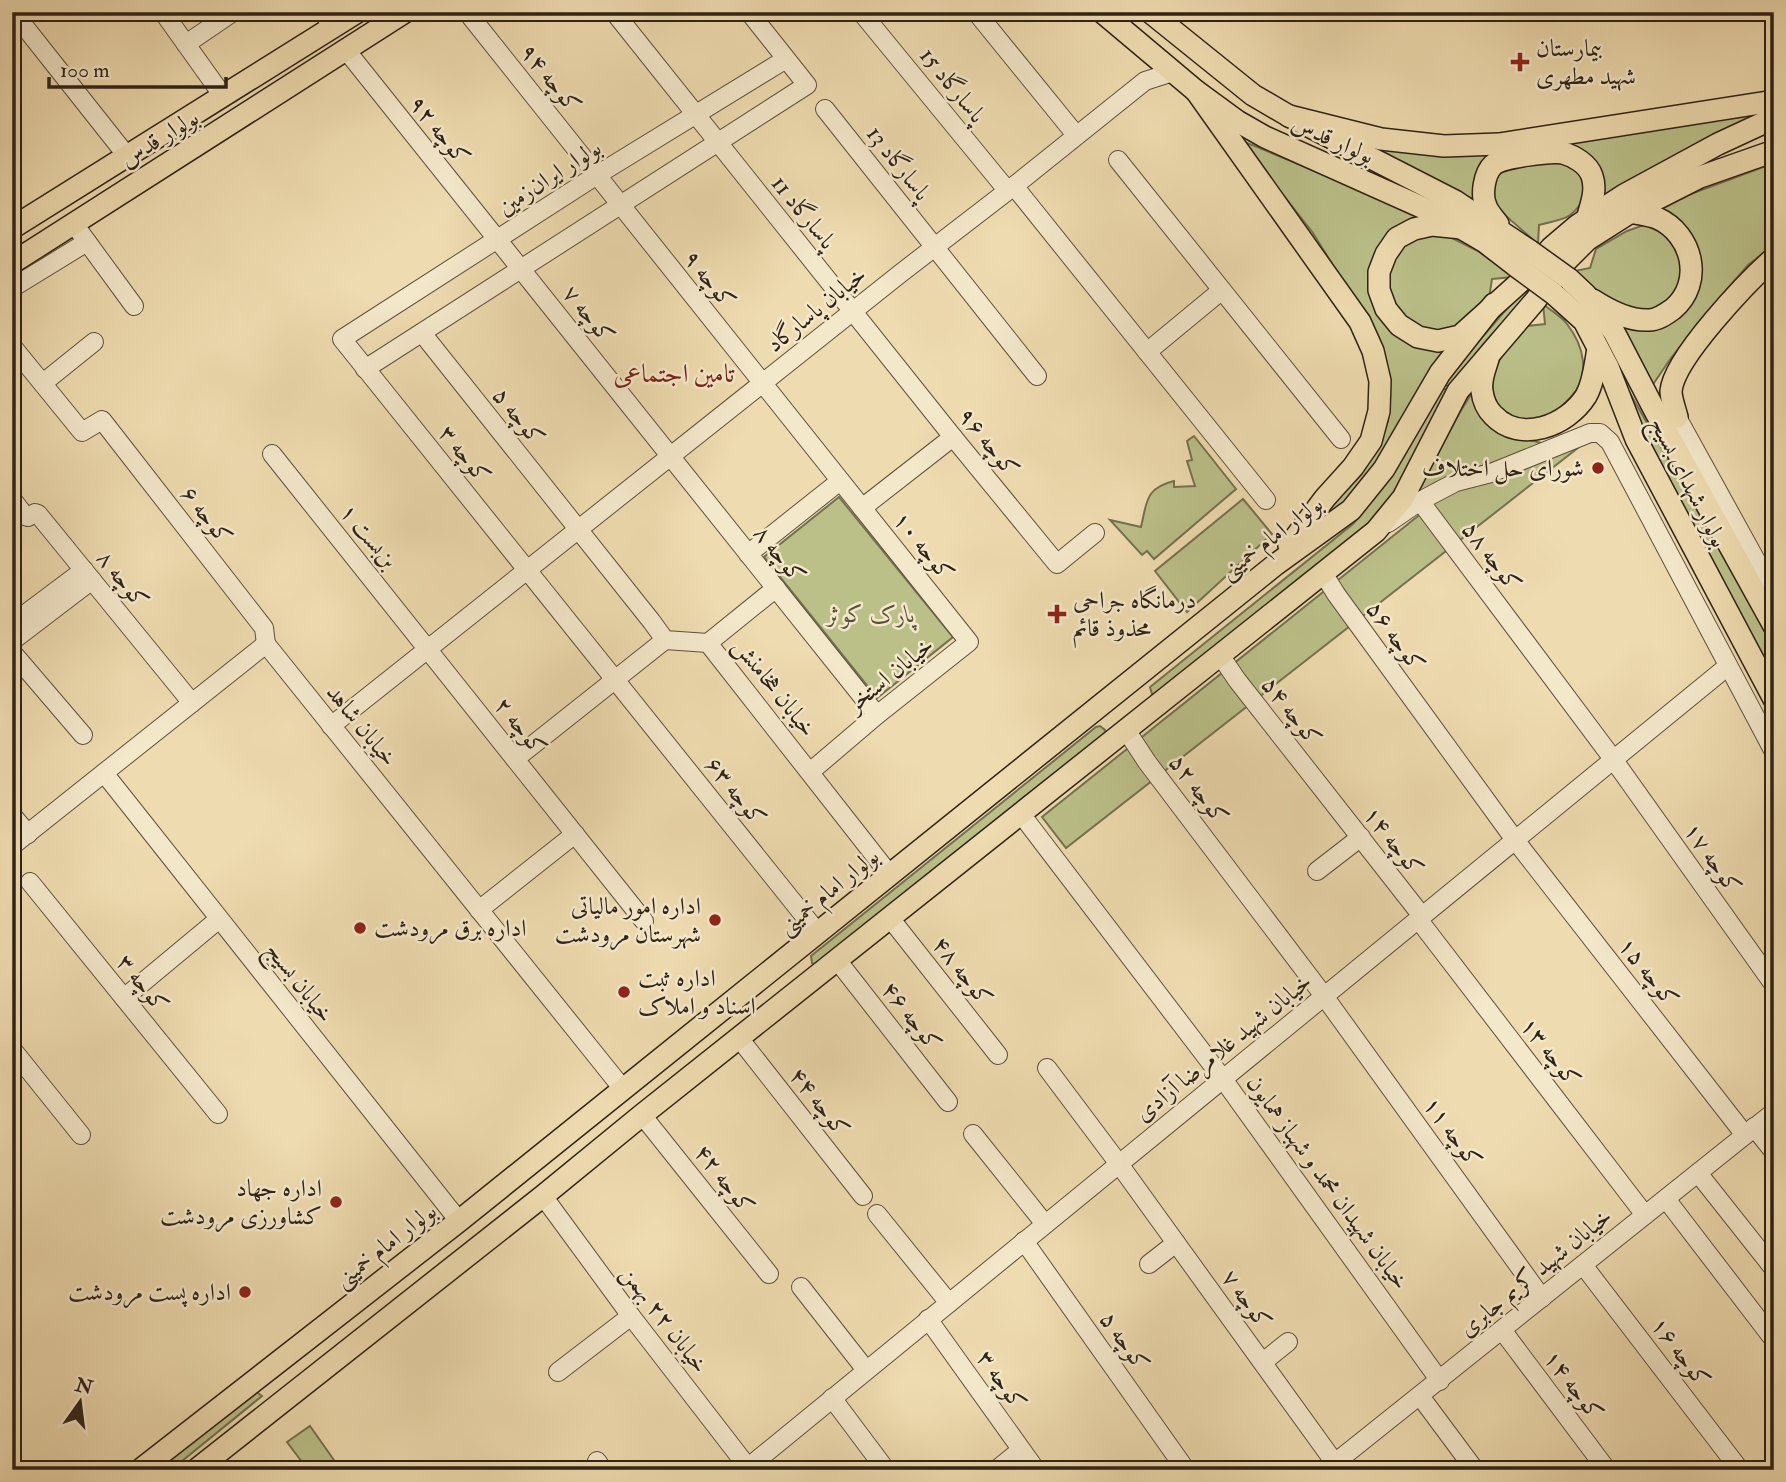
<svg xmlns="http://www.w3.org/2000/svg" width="1786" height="1482" font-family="'IM FELL Double Pica',Amiri,serif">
<rect width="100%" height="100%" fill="#eedbaf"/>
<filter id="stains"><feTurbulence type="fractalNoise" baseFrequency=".00286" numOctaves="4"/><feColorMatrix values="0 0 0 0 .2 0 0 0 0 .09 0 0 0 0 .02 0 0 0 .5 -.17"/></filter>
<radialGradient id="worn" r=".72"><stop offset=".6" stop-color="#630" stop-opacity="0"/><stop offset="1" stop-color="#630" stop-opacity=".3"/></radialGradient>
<g fill="#bbc089" stroke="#747150" stroke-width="2">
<path d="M 1774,111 L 1710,136 L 1603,196 L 1563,143 Z"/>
<path d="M 1240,140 L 1426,217 L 1381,244 L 1381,317 L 1457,345 L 1384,464 L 1315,537 L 1329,508 L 1361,475 L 1377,450 L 1388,421 L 1390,398 L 1387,365 L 1375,333 L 1313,233 Z"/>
<path d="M 1348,140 L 1503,151 L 1477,201 Z"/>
<path d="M 1553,161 C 1562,163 1572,164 1579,171 C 1591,185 1584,205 1570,215 C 1562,221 1548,222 1539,225 L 1538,244 L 1498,209 L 1492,197 L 1493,185 L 1499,174 L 1509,167 Z"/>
<path d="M 1774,163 L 1774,245 L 1748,265 L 1723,294 L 1671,358 L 1652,386 L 1612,319 L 1641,329 L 1697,281 L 1653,208 Z"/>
<path d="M 1644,225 C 1667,232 1672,242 1684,262 L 1678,291 L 1656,311 L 1624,308 L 1599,293 L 1570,272 L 1590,268 L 1596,249 L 1627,231 Z"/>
<path d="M 1429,234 L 1446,235 L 1478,251 L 1514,277 L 1492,279 L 1489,298 C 1480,306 1463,325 1452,329 C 1404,345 1368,286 1400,248 C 1407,239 1419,237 1429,234 Z"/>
<path d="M 1526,287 L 1531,292 C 1503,323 1470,353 1452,391 L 1448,386 L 1444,385 L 1477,343 Z"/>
<path d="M 1543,304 C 1550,310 1561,316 1567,324 C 1584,346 1591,375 1571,397 C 1562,407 1549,417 1535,420 C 1505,427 1485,396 1495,369 C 1500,355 1517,338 1527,326 L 1545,324 Z"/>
<path d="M 1619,374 L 1744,592 L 1774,647 L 1774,678 L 1673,500 Z"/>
<path d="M 1477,385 L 1517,437 L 1546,444 C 1530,450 1514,456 1498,461 C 1465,472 1444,474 1415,496 L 1460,412 Z"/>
<path d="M 1442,388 L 1448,390 L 1400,484 L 1360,533 L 1154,695 L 1152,694 L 1150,687 L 1353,524 L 1390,478 Z"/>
<path d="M 1194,436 L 1236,489 L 1154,559 L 1147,551 L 1142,555 L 1110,520 L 1141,527 C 1147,502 1145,488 1174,481 L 1174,487 L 1195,486 L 1187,461 L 1192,460 L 1187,441 Z"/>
<path d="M 1583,444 L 1066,848 L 1042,817 L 1453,488 Z"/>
<path d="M 839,497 L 953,637 L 877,698 L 764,557 Z"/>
<path d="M 1243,499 L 1272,534 L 1187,612 L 1155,571 Z"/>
<path d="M 1100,726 L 1105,730 L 1104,736 L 816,965 L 812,963 L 811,956 L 1096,727 Z"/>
<path d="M 252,1389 L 262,1396 L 171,1470 L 153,1470 Z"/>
<path d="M 310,1426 L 336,1463 L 326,1470 L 308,1470 L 287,1442 Z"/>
</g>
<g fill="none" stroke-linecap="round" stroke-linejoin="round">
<defs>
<g id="minor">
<path d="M 13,12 L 127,156"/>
<path d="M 163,12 L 223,96"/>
<path d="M 322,12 L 334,27"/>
<path d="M 467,12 L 969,642 L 877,715 L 810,772"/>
<path d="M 614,12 L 953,437 L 1057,564 L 1095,533"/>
<path d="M 861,12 L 1007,190"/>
<path d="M 976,12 L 1076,135"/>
<path d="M 186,44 L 233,12"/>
<path d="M 346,50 L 877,715"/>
<path d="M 786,59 L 597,175 L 342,339 L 818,933"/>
<path d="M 825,109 L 1037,376"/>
<path d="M 1118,160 L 1341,439"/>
<path d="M 1014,186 L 1266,500"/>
<path d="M 74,224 L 134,306"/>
<path d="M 12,288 L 87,242"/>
<path d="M 422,333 L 652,622 L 665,640 L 708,643 L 890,875"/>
<path d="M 12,346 L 82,432 L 102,420 L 264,628 L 266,644"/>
<path d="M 1147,352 L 1222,290"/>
<path d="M 365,369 L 807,85 L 749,12"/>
<path d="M 43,383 L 94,342"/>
<path d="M 1677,417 L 1774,593"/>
<path d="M 272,454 L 644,921"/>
<path d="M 12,499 L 25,516 L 28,517 L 35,513 L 38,514 L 192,703"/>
<path d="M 1420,501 L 1613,759 L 1774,985"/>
<path d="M 862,508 L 953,437"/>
<path d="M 1388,523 L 1420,501 L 1456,482 L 1491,473 L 1590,433 L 1600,433 L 1610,442 L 1774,752"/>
<path d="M 748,554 L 840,481"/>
<path d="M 1323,573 L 1336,594 L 1515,840 L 1745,1135"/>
<path d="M 12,624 L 84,570"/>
<path d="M 12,641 L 92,580"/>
<path d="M 708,643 L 776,588"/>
<path d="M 12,652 L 83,735"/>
<path d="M 1220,655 L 1237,680 L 1422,916"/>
<path d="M 331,726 L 901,273 L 1014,186 L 1145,81 L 1173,72"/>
<path d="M 1126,730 L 1147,762 L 1324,996 L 1542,1298"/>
<path d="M 515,759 L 665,640"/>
<path d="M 104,773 L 459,1221"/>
<path d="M 1021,814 L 1223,1079 L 1440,1381"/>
<path d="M 12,815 L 28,834"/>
<path d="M 12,846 L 266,644 L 623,1089"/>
<path d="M 1317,871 L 1361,837"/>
<path d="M 30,882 L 218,1114"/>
<path d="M 479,910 L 575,834"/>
<path d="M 890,918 L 998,1055"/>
<path d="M 1418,919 L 1645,1215"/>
<path d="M 837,960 L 948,1102"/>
<path d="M 124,998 L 219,919"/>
<path d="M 739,1038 L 863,1196"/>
<path d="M 12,1049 L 81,1135"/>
<path d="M 1047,1068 L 1119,1164 L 1340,1470"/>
<path d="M 642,1115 L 769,1274"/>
<path d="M 1754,1127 L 1774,1152"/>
<path d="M 973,1134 L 1045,1224"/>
<path d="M 1698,1173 L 1774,1269"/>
<path d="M 543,1196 L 631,1316 L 750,1470"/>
<path d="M 1666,1199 L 1774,1340"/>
<path d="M 877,1214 L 949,1303"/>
<path d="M 1024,1241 L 1186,1470"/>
<path d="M 1149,1264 L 1176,1243"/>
<path d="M 1583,1265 L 1740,1470"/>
<path d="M 801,1287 L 866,1370"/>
<path d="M 928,1319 L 1036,1470"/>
<path d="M 1502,1330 L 1607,1470"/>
<path d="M 1263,1362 L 1288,1342"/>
<path d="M 558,1372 L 631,1316"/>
<path d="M 1420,1396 L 1475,1470"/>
<path d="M 832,1398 L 886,1470"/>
<path d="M 597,1461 L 603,1470"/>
<path d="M 745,1470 L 1728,666"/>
<path d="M 996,1470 L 1021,1450"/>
<path d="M 1326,1470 L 1774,1112"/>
</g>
<g id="major">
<path d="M 1102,12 L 1196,91 L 1237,121 L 1265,137 L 1437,214 L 1485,242 L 1516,266"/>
<path d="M 1150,12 L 1253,95 L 1289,116 L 1455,201 L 1530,251"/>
<path d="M 1196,91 L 1360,322 L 1373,351 L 1380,381 L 1379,411 L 1371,441 L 1353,467 L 1325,498 L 1289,546"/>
<path d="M 1289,116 L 1381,139 L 1444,146 L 1499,144 L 1774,101"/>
<path d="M 1498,224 C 1495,219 1488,213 1486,206 C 1481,195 1484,174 1493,165 C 1502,157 1551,151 1563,153 C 1574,156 1588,164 1592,176 C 1597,190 1591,205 1587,219"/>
<path d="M 12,228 L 357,12"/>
<path d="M 1462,228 L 1432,225 L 1414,229 L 1397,238 L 1386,254 L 1379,272 L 1379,290 L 1386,309 L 1399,325 L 1418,337 L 1438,341 L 1460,336 L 1519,283 L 1551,248 L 1578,225 L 1624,195 L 1718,144 L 1774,118"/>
<path d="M 12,263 L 405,12"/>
<path d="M 1569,279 L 1586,295 L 1614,332 L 1655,411 L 1774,626"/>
<path d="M 1554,294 L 1584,321 L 1608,367 L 1636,439 L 1774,699"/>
<path d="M 1593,300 C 1610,311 1629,321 1649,320 C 1658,320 1666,314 1673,309 C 1704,283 1693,234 1657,218 C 1649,215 1639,214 1631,212"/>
<path d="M 1488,359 C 1485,369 1480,380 1482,391 C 1483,400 1487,409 1493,415 C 1520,444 1567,426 1586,396 C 1594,382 1595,364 1598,349"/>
<path d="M 1677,417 C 1675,409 1671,399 1671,391 C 1674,358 1748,281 1774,258"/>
<path d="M 140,1470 L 459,1221 L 1275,565 L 1351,510 L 1384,469 L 1440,373 L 1494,304"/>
<path d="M 196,1470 L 543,1196 L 642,1115 L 1376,531 L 1403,498 L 1458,391 L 1535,301 L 1564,263 L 1587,240 L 1631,212 L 1700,177 L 1774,151"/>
</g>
</defs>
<use href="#minor" stroke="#5e503e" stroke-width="20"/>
<use href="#major" stroke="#2e2218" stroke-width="24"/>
<use href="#minor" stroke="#f4e8cb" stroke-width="18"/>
<use href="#major" stroke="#eedbaf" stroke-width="21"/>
<defs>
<g id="major-bridge">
<path d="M 1530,251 L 1569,279"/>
<path d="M 1516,266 L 1554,294"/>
</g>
</defs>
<use href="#major-bridge" stroke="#2e2218" stroke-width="24" stroke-linecap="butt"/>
<use href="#major-bridge" stroke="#eedbaf" stroke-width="21"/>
</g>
<g fill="#8f2418" stroke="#f4e8cb" stroke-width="2.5">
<path d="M1516.5 51.5h7v7h7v7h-7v7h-7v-7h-7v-7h7z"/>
<circle cx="1598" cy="468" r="7"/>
<path d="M1053.5 603.5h7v7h7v7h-7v7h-7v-7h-7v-7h7z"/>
<circle cx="715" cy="920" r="7"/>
<circle cx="360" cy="928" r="7"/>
<circle cx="624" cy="992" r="7"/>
<circle cx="336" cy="1202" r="7"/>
<circle cx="245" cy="1292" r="7"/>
</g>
<g text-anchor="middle" stroke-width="5" stroke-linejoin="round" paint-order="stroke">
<g font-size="24" fill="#2e2218" stroke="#f4e8cb" text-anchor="start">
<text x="1536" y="56">بیمارستان<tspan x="1536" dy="28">شهید مطهری</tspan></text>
<text x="1584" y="476" text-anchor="end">شورای حل اختلاف</text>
<text x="1073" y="608">درمانگاه جراحی<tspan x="1073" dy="28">محذوذ قائم</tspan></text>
<text x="701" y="914" text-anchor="end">اداره امور مالیاتی<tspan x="701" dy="28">شهرستان مرودشت</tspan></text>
<text x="374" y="936">اداره برق مرودشت</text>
<text x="638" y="986">اداره ثبت<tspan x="638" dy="28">اسناد و املاک</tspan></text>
<text x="322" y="1196" text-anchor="end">اداره جهاد<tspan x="322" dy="28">کشاورزی مرودشت</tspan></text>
<text x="231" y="1300" text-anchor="end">اداره پست مرودشت</text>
</g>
<g font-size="24" fill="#2e2218" stroke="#f4e8cb">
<text transform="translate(551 78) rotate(51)" y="8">کوچه ۹۴</text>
<text transform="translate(953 85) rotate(51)" y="8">پاسارگاد 15</text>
<text transform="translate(440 130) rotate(51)" y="8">کوچه ۹۲</text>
<text transform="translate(159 138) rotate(-32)" y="8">بولوار قدس</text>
<text transform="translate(1333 139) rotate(24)" y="8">بولوار قدس</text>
<text transform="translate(899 163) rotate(52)" y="8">پاسارگاد 13</text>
<text transform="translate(549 177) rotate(-33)" y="8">بولوار ایران‌زمین</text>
<text transform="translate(804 212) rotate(51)" y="8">پاسارگاد 11</text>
<text transform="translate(710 279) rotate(51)" y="8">کوچه ۹</text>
<text transform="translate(816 309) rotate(-39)" y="8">خیابان پاسارگاد</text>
<text transform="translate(589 314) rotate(51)" y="8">کوچه ۷</text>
<text transform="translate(519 416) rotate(51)" y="8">کوچه ۵</text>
<text transform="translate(989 442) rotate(51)" y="8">کوچه ۹۶</text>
<text transform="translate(465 454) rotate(51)" y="8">کوچه ۳</text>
<text transform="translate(1689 482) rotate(63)" y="8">بولوار شهدای بسیج</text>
<text transform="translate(207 515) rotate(52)" y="8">کوچه ۶</text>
<text transform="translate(369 536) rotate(51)" y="8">بن‌بست ۱</text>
<text transform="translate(1271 537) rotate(-37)" y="8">بولوار امام خمینی</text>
<text transform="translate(924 546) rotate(51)" y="8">کوچه ۱۰</text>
<text transform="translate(780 554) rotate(51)" y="8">کوچه ۸</text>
<text transform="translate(1492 556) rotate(53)" y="8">کوچه ۵۸</text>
<text transform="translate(123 579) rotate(51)" y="8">کوچه ۸</text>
<text transform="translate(1396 636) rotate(54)" y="8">کوچه ۵۶</text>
<text transform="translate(890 674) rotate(-39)" y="8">خیابان استخر</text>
<text transform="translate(775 687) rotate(52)" y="8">خیابان هخامنش</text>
<text transform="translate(1292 711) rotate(52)" y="8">کوچه ۵۴</text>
<text transform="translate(362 725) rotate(51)" y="8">خیابان شاهد</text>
<text transform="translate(521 726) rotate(51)" y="8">کوچه ۲</text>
<text transform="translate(1199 789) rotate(53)" y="8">کوچه ۵۲</text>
<text transform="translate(736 791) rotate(51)" y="8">کوچه ۶۳</text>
<text transform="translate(1394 841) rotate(52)" y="8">کوچه ۱۴</text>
<text transform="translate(1713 858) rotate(55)" y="8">کوچه ۱۷</text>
<text transform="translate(828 891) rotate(-39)" y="8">بولوار امام خمینی</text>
<text transform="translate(963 971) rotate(52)" y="8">کوچه ۴۸</text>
<text transform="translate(1649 972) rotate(52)" y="8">کوچه ۱۵</text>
<text transform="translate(300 982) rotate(52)" y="8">خیابان بسیج</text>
<text transform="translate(143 983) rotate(51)" y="8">کوچه ۳</text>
<text transform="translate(912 1016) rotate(52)" y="8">کوچه ۴۶</text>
<text transform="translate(1223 1047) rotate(-39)" y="8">خیابان شهید غلامرضا آزادی</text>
<text transform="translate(1551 1052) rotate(52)" y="8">کوچه ۱۳</text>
<text transform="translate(820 1102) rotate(52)" y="8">کوچه ۴۴</text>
<text transform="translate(1453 1132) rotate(54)" y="8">کوچه ۱۱</text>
<text transform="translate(725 1179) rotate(52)" y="8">کوچه ۴۲</text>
<text transform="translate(1328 1182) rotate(54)" y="8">خیابان شهیدان محمد و شهباز همایون</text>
<text transform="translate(385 1245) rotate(-38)" y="8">بولوار امام خمینی</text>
<text transform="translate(1535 1272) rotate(-39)" y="8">خیابان شهید کریم جابری</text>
<text transform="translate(1247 1299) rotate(54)" y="8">کوچه ۷</text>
<text transform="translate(665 1319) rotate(53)" y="8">خیابان ۲۲ بهمن</text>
<text transform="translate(1125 1341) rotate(55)" y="8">کوچه ۵</text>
<text transform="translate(1681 1352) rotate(53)" y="8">کوچه ۱۶</text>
<text transform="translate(1002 1380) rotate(55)" y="8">کوچه ۳</text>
<text transform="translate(1574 1385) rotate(53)" y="8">کوچه ۱۴</text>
</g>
<g font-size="24" font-style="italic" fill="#58513a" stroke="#f4e8cb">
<text x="871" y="622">پارک کوثر</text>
</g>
<g font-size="26" fill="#7a1f14" stroke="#f4e8cb">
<text x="674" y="382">تامین اجتماعی</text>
</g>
</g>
<rect width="1786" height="1482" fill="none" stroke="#eedbaf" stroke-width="42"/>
<rect x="14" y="14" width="1758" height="1454" fill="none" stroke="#2e2218" stroke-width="3.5"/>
<rect x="21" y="21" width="1744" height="1440" fill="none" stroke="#2e2218" stroke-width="2"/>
<g transform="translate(80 1402) rotate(14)" stroke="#f4e8cb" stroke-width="5" paint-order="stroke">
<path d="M0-5L12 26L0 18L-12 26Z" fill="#2e2218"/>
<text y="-10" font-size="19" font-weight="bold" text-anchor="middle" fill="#2e2218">N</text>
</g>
<path d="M49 77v10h177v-10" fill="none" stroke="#2e2218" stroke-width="3.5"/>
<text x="60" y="77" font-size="21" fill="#2e2218" stroke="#f4e8cb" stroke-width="5" paint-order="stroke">100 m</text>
<rect width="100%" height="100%" filter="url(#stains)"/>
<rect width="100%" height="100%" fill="url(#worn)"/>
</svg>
